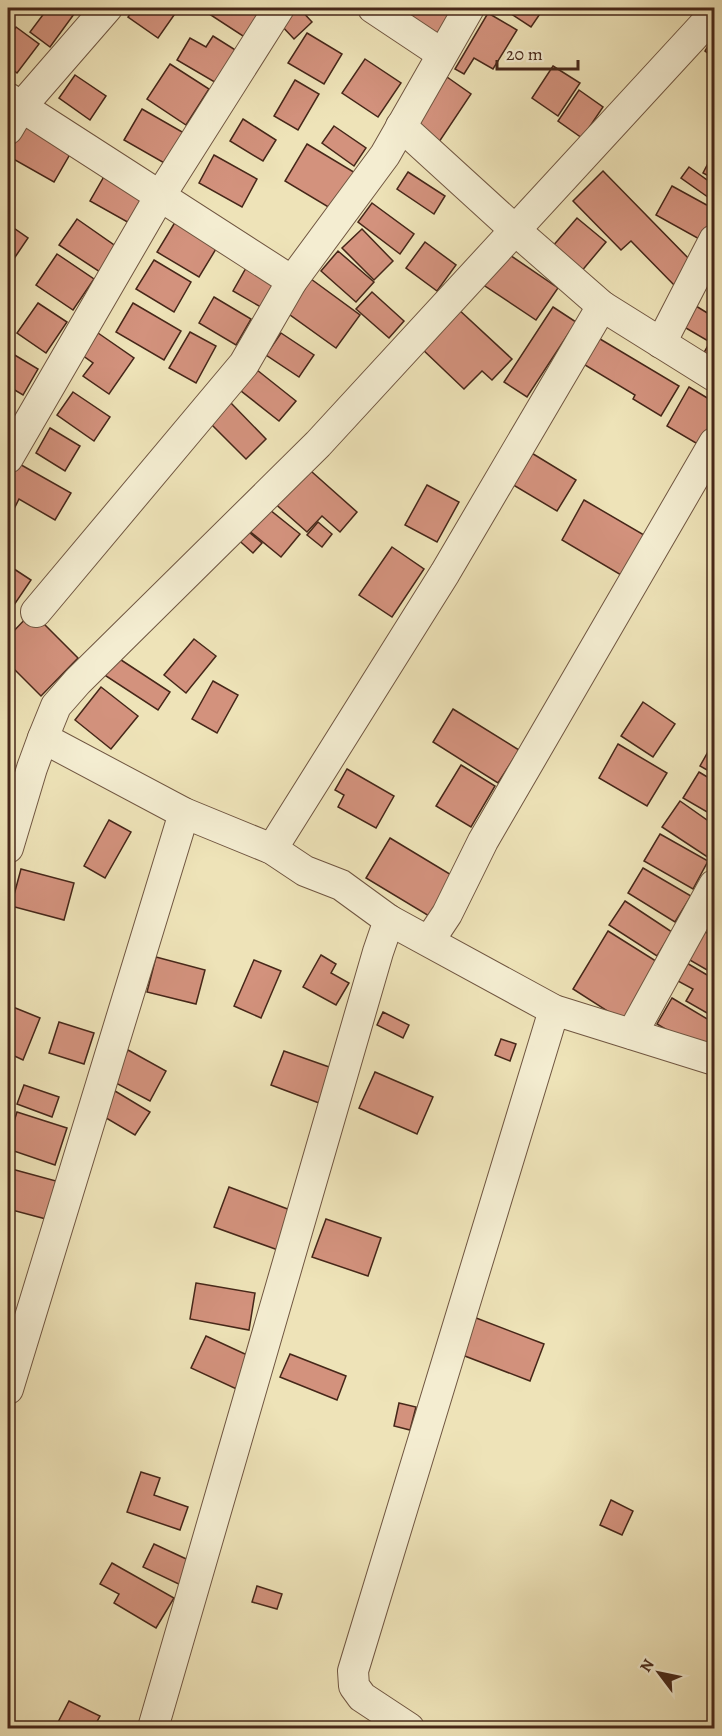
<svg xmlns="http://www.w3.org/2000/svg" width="722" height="1736" font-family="Alegreya,serif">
<rect width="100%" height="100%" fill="#eee3b8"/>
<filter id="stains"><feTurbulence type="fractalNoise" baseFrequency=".00333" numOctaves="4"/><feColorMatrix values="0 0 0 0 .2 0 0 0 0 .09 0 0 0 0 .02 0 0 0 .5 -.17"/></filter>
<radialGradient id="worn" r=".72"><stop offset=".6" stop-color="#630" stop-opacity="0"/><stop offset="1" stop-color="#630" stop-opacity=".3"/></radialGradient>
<g fill="#d3927d" stroke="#462719" stroke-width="1.5">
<path d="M 48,8 L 73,8 L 77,10 L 50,47 L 30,32 Z"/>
<path d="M 135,8 L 179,8 L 158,38 L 128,17 Z"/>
<path d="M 200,8 L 247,8 L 260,16 L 246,38 Z"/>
<path d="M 299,8 L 312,22 L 294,39 L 281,25 Z"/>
<path d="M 391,8 L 458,8 L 437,41 Z"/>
<path d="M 502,8 L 544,8 L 531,27 Z"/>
<path d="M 488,13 L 517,30 L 493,69 L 474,58 L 464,74 L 455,69 Z"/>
<path d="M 16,27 L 39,44 L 17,73 L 8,66 L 8,39 Z"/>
<path d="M 307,33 L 342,54 L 324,84 L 288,63 Z"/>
<path d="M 213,36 L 237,51 L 218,84 L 177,60 L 190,38 L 206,47 Z"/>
<path d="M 714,36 L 714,58 L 705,51 Z"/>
<path d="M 365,59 L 401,83 L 378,117 L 342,93 Z"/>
<path d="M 170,64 L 209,89 L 186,125 L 147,99 Z"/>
<path d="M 553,66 L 580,83 L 558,116 L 532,98 Z"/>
<path d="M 75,75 L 106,96 L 90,120 L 59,98 Z"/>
<path d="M 447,77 L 471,94 L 439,142 L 414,126 Z"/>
<path d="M 295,80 L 319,94 L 298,130 L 274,116 Z"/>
<path d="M 579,90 L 603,107 L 582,138 L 558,121 Z"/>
<path d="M 142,109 L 184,133 L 166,164 L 124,140 Z"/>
<path d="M 243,119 L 276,140 L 263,161 L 230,141 Z"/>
<path d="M 26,122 L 73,149 L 54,182 L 8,156 Z"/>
<path d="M 334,126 L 366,148 L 354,166 L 322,143 Z"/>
<path d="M 307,144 L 357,174 L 335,211 L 285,181 Z"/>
<path d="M 714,152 L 714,179 L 703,173 Z"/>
<path d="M 214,155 L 257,179 L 242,207 L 199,183 Z"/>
<path d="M 689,167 L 714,185 L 714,196 L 712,200 L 681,178 Z"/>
<path d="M 603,171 L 694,264 L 674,285 L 631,241 L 621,250 L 573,201 Z"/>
<path d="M 408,172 L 445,196 L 434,214 L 397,189 Z"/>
<path d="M 106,173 L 147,196 L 131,224 L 90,201 Z"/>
<path d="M 672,186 L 714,209 L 714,216 L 701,240 L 656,215 Z"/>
<path d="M 372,203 L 414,234 L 400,254 L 358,222 Z"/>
<path d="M 577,218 L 606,242 L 575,279 L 546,254 Z"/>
<path d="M 77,219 L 117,247 L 100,272 L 59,245 Z"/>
<path d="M 177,219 L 219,244 L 199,277 L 157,252 Z"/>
<path d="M 8,224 L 28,238 L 9,266 L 8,265 Z"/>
<path d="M 362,229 L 393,261 L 374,280 L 342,248 Z"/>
<path d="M 425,242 L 456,265 L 437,291 L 406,268 Z"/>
<path d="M 338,251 L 374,282 L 356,302 L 321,271 Z"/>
<path d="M 504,251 L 558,288 L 536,320 L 482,284 Z"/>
<path d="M 57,254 L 94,279 L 73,310 L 36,285 Z"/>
<path d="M 154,260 L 191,282 L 174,312 L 136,289 Z"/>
<path d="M 250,261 L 283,279 L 266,310 L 233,291 Z"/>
<path d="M 311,279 L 360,315 L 336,348 L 286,312 Z"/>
<path d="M 372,292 L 404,321 L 389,338 L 356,309 Z"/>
<path d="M 214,297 L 251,319 L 236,345 L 199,323 Z"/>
<path d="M 38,303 L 67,322 L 46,353 L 17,333 Z"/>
<path d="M 133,303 L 181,331 L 164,360 L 116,332 Z"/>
<path d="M 691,303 L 714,317 L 714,372 L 698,363 L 710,342 L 679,324 Z"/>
<path d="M 553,307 L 576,322 L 527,397 L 504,382 Z"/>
<path d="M 457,308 L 512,359 L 492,380 L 482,371 L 464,389 L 420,347 Z"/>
<path d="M 190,332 L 216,346 L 196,383 L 169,368 Z"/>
<path d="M 98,333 L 134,358 L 109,394 L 83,376 L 93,363 L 82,355 Z"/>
<path d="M 281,333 L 314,355 L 299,377 L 266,355 Z"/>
<path d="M 590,333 L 679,386 L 661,416 L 633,399 L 635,395 L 575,359 Z"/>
<path d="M 8,351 L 38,369 L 23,395 L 8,386 Z"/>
<path d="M 252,366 L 296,401 L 279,421 L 236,387 Z"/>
<path d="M 689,387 L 714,402 L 714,423 L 701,446 L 667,426 Z"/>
<path d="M 73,392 L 110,417 L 94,441 L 57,415 Z"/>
<path d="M 230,402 L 266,439 L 246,459 L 209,422 Z"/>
<path d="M 50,428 L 80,446 L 65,471 L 36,453 Z"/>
<path d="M 530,452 L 576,480 L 557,511 L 510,483 Z"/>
<path d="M 16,462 L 71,493 L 55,520 L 19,499 L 14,509 L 8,505 L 8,477 Z"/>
<path d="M 303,464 L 357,512 L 340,532 L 322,516 L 307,532 L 271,500 Z"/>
<path d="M 427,485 L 459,502 L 437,542 L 405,525 Z"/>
<path d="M 584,500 L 644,535 L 621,575 L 562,540 Z"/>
<path d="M 265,506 L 300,534 L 281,557 L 247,529 Z"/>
<path d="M 318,522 L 332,534 L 322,547 L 307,535 Z"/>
<path d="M 242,526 L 262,543 L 253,553 L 233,535 Z"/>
<path d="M 392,547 L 424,569 L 392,617 L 359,595 Z"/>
<path d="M 8,565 L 31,580 L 14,605 L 8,601 Z"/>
<path d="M 32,612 L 78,658 L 41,696 L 8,663 L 8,637 Z"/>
<path d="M 194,639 L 216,656 L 186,693 L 164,675 Z"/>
<path d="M 115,656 L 170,692 L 158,710 L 103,674 Z"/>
<path d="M 213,681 L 238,695 L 217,733 L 192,719 Z"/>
<path d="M 101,687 L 138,716 L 111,749 L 75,720 Z"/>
<path d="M 643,702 L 675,724 L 653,757 L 621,736 Z"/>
<path d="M 453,709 L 519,750 L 498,783 L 433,742 Z"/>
<path d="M 714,741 L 714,774 L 700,766 Z"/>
<path d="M 618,744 L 667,773 L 647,806 L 599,778 Z"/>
<path d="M 461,765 L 495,786 L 471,827 L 436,806 Z"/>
<path d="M 347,769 L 394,796 L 376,828 L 338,807 L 344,795 L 335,790 Z"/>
<path d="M 699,772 L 714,781 L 714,816 L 683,798 Z"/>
<path d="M 680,801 L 714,825 L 714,857 L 712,860 L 662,827 Z"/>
<path d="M 109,820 L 131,832 L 105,878 L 84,866 Z"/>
<path d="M 660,834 L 708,861 L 693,889 L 644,861 Z"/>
<path d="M 390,838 L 458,879 L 434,919 L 366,878 Z"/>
<path d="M 643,868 L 691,896 L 675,922 L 628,893 Z"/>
<path d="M 21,869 L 74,883 L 64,920 L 11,906 Z"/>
<path d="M 625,901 L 672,932 L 657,956 L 609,925 Z"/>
<path d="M 608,931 L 659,963 L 623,1021 L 573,989 Z"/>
<path d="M 704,931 L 714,937 L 714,974 L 688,959 Z"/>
<path d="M 321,955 L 336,964 L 331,973 L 349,983 L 336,1005 L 303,987 Z"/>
<path d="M 156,957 L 205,970 L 196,1004 L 147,992 Z"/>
<path d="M 254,960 L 281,971 L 261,1018 L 234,1006 Z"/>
<path d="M 685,962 L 714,979 L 714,1017 L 686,1001 L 693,989 L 676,980 Z"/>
<path d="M 672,998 L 714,1023 L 714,1041 L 707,1054 L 657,1024 Z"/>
<path d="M 8,1005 L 40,1018 L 23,1060 L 8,1053 Z"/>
<path d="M 383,1012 L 409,1025 L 403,1038 L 377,1025 Z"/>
<path d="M 59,1022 L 94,1033 L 84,1064 L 49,1053 Z"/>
<path d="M 501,1039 L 516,1044 L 510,1061 L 495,1055 Z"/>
<path d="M 128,1050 L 166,1071 L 150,1101 L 112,1081 Z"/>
<path d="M 284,1051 L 332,1068 L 319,1103 L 271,1085 Z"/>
<path d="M 375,1072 L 433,1097 L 417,1134 L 359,1108 Z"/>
<path d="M 24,1085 L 59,1097 L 52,1117 L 17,1104 Z"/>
<path d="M 115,1091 L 150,1112 L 135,1135 L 101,1115 Z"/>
<path d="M 17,1112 L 67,1128 L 55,1165 L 8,1149 L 8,1140 Z"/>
<path d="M 8,1168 L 56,1181 L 46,1219 L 8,1209 Z"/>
<path d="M 229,1187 L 293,1211 L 278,1250 L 214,1227 Z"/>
<path d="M 326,1219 L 381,1238 L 368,1276 L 312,1257 Z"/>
<path d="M 196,1283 L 255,1293 L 249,1330 L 190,1319 Z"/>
<path d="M 471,1316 L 544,1344 L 530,1381 L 457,1353 Z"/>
<path d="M 206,1336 L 258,1360 L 243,1392 L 191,1368 Z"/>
<path d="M 290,1354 L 346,1376 L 337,1400 L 280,1377 Z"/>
<path d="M 399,1403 L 416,1407 L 410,1430 L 394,1426 Z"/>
<path d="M 141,1472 L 160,1478 L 154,1495 L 188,1507 L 180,1530 L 127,1512 Z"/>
<path d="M 611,1500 L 633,1511 L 622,1535 L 600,1525 Z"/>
<path d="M 154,1544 L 197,1564 L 187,1588 L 143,1567 Z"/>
<path d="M 112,1563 L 174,1598 L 156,1628 L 114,1603 L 119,1594 L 100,1584 Z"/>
<path d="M 257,1586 L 282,1594 L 277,1609 L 252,1602 Z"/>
<path d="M 69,1701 L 100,1716 L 94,1727 L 96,1728 L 55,1728 Z"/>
</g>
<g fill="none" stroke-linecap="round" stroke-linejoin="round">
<defs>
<g id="minor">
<path d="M 373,8 L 442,54"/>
<path d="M 8,98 L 292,281"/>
<path d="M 401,126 L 515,230 L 602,306 L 714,376"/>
<path d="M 8,129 L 21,107 L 107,8"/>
<path d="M 661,343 L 714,240"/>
<path d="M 8,458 L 160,196 L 279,8"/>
<path d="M 36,612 L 244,364 L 292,281 L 385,155 L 469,8"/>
<path d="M 43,738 L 184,813 L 272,849 L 305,871 L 341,885 L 389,920 L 554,1010 L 714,1060"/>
<path d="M 8,848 L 32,768 L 43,738 L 56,706 L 78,681 L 318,444 L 714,14"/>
<path d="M 272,849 L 445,573 L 602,306"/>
<path d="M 429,941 L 447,914 L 483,841 L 714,443"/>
<path d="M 632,1034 L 714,885"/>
<path d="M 8,1389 L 184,813"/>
<path d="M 153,1728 L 378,952 L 389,920"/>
<path d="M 409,1728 L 362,1697 L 354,1686 L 353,1671 L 554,1010"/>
</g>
</defs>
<use href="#minor" stroke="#705641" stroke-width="32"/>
<use href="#minor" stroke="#f4edd1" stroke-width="30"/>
</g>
<rect width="722" height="1736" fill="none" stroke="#eee3b8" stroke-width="30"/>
<rect x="9" y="9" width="704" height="1718" fill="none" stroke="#462719" stroke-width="3"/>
<rect x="15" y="15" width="692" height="1706" fill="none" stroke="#462719" stroke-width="1.5"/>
<g transform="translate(659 1673) rotate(302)" stroke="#f4edd1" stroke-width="4.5" paint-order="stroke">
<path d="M0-4.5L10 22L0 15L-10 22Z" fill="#462719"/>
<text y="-9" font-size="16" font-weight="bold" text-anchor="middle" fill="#462719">N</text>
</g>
<path d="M497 60v9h81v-9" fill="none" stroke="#462719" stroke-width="3"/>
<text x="506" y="60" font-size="18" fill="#462719" stroke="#f4edd1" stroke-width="4.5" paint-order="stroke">20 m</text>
<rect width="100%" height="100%" filter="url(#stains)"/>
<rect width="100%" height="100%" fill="url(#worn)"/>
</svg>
